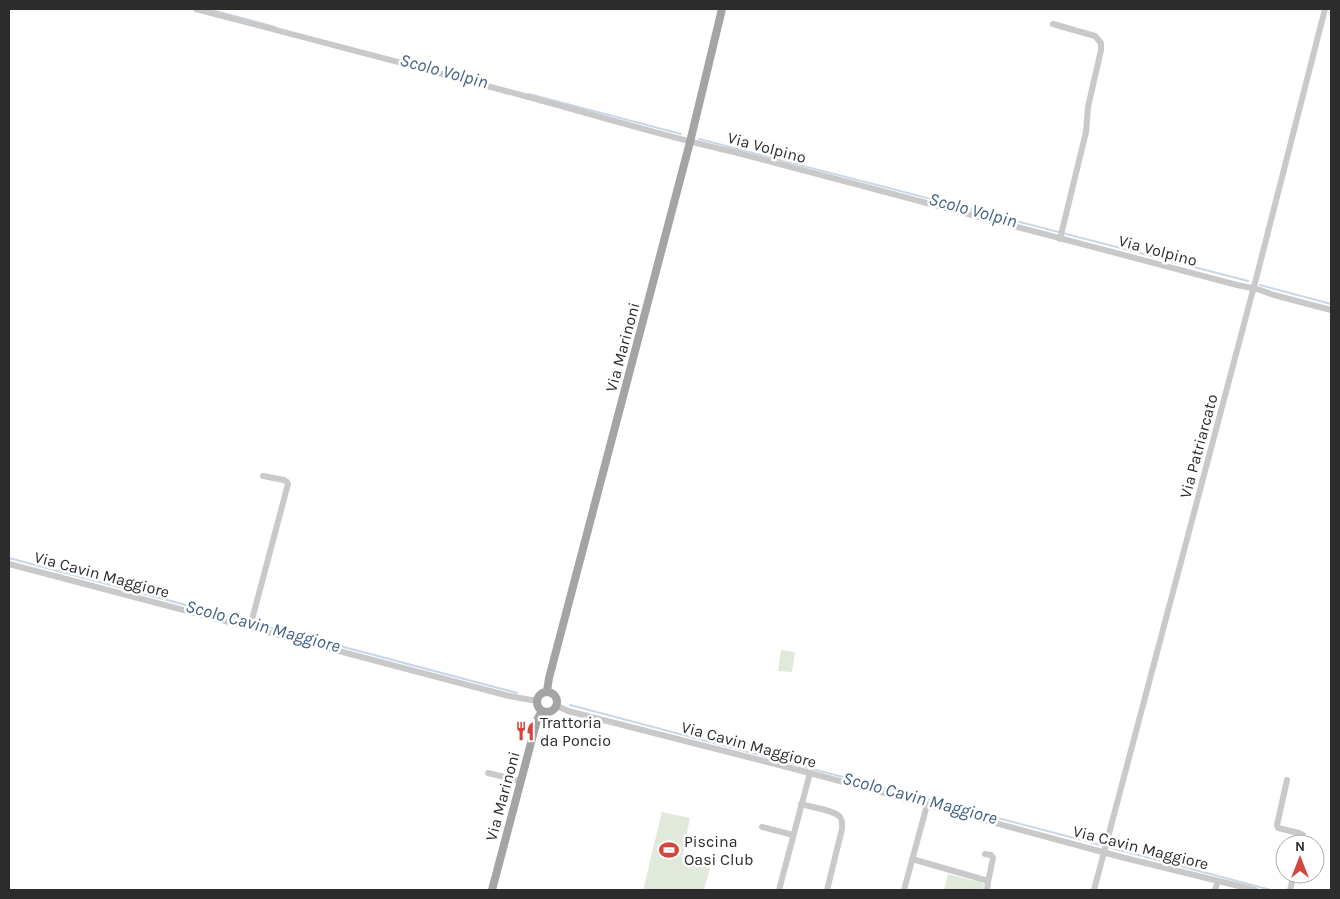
<svg xmlns="http://www.w3.org/2000/svg" width="1340" height="899" font-family="Karla,sans-serif">
<rect width="100%" height="100%" fill="#fff"/>
<g fill="#e0e9da">
<path d="M 781,650 L 795,652 L 792,672 L 778,671 Z"/>
<path d="M 662,812 L 690,818 L 685,842 L 686,843 L 682,857 L 695,860 L 695,864 L 710,868 L 704,890 L 643,890 Z"/>
<path d="M 948,874 L 983,883 L 984,885 L 983,890 L 944,890 Z"/>
</g>
<g fill="none" stroke-linecap="round" stroke-linejoin="round">
<g stroke="#c8d7e7" stroke-width="2">
<path d="M 208,9 L 275,27"/>
<path d="M 529,94 L 681,134"/>
<path d="M 699,139 L 1248,281"/>
<path d="M 1260,285 L 1331,304"/>
<path d="M 9,558 L 517,693"/>
<path d="M 570,705 L 1271,890"/>
</g>
<g stroke="#c9c9c9" stroke-width="6">
<path d="M 196,9 C 309,39 423,68 536,99 C 602,117 667,137 734,152 L 1237,285 L 1257,289 L 1274,295 L 1331,310"/>
<path d="M 1053,24 L 1095,36 L 1101,43 L 1101,50 L 1088,107 L 1086,132 L 1060,239"/>
<path d="M 9,564 L 509,696 L 537,701"/>
<path d="M 250,627 L 288,484 L 287,482 L 284,480 L 263,476"/>
<path d="M 557,706 L 568,711 L 810,773 L 1121,857 L 1255,890"/>
<path d="M 488,773 L 521,781"/>
<path d="M 1287,780 L 1277,825 L 1278,828 L 1299,833 L 1303,835 L 1301,844"/>
<path d="M 801,804 C 810,807 834,810 840,817 C 843,821 842,825 842,829 L 827,890"/>
<path d="M 762,827 L 793,835"/>
<path d="M 985,854 L 991,855 L 993,858 L 988,882"/>
<path d="M 912,859 L 985,880 L 988,883 L 987,890"/>
<path d="M 779,890 L 810,773"/>
<path d="M 904,890 L 927,805"/>
<path d="M 1094,890 L 1257,275 L 1325,9"/>
<path d="M 1215,890 L 1218,881"/>
<path d="M 1290,890 L 1294,874"/>
</g>
<g stroke="#a4a4a4" stroke-width="8">
<path d="M 547,691 L 549,678 L 690,142 L 722,9"/>
<circle cx="547" cy="702" r="10"/>
<path d="M 492,890 L 537,720 L 542,711"/>
</g>
</g>
<defs>
<symbol id="restaurant-bare" viewBox="-9 -9 18 18"><path d="M-5-6h1v4h1v-4h1v4h1v-4h1v5L-1.5 .5V6h-2V.5L-5-1ZM5-6V6H3V1.5H1.5Q1.5-4 5-6Z" fill="#d4463d" stroke="#fff" stroke-width="2.5" paint-order="stroke"/></symbol>
<symbol id="stadium-bare" viewBox="-9 -9 18 18"><path d="M0-5a6.5 5 0 1 0 0 10a6.5 5 0 1 0 0-10ZM-3.5-1.8h7v3.6h-7Z" fill="#d4463d" stroke="#fff" stroke-width="2.5" paint-order="stroke"/></symbol>
</defs>
<g fill-rule="evenodd">
<use href="#restaurant-bare" x="511" y="717" width="28" height="28"/>
<use href="#stadium-bare" x="655" y="836" width="28" height="28"/>
</g>
<g text-anchor="middle" stroke-width="5" stroke-linejoin="round" paint-order="stroke">
<g font-size="16" fill="#2c2c2c" stroke="#fff">
<text transform="translate(767 147) rotate(15)" y="6">Via Volpino</text>
<text transform="translate(1158 250) rotate(15)" y="6">Via Volpino</text>
<text transform="translate(622 347) rotate(-75)" y="6">Via Marinoni</text>
<text transform="translate(1198 446) rotate(-75)" y="6">Via Patriarcato</text>
<text transform="translate(102 574) rotate(15)" y="6">Via Cavin Maggiore</text>
<text transform="translate(749 744) rotate(15)" y="6">Via Cavin Maggiore</text>
<text transform="translate(502 796) rotate(-75)" y="6">Via Marinoni</text>
<text transform="translate(1141 847) rotate(14)" y="6">Via Cavin Maggiore</text>
</g>
<g font-size="16" fill="#2c2c2c" stroke="#fff" text-anchor="start">
<text x="540" y="728">Trattoria<tspan x="540" dy="18">da Poncio</tspan></text>
<text x="684" y="847">Piscina<tspan x="684" dy="18">Oasi Club</tspan></text>
</g>
<g font-size="18" font-style="italic" fill="#426286" stroke="#fff">
<text transform="translate(444 71) rotate(15)" y="6">Scolo Volpin</text>
<text transform="translate(973 210) rotate(15)" y="6">Scolo Volpin</text>
<text transform="translate(263 626) rotate(15)" y="6">Scolo Cavin Maggiore</text>
<text transform="translate(920 798) rotate(15)" y="6">Scolo Cavin Maggiore</text>
</g>
</g>
<rect width="1340" height="899" fill="none" stroke="#2c2c2c" stroke-width="20"/>
<g transform="translate(1300 859)"><circle r="24" fill="#ffffff" stroke="#ababab"/>
<path d="M0-4L9 19L0 12L-9 19Z" fill="#d4463d"/>
<text y="-8" font-size="14" font-weight="bold" text-anchor="middle" fill="#2c2c2c">N</text>
</g>
</svg>
